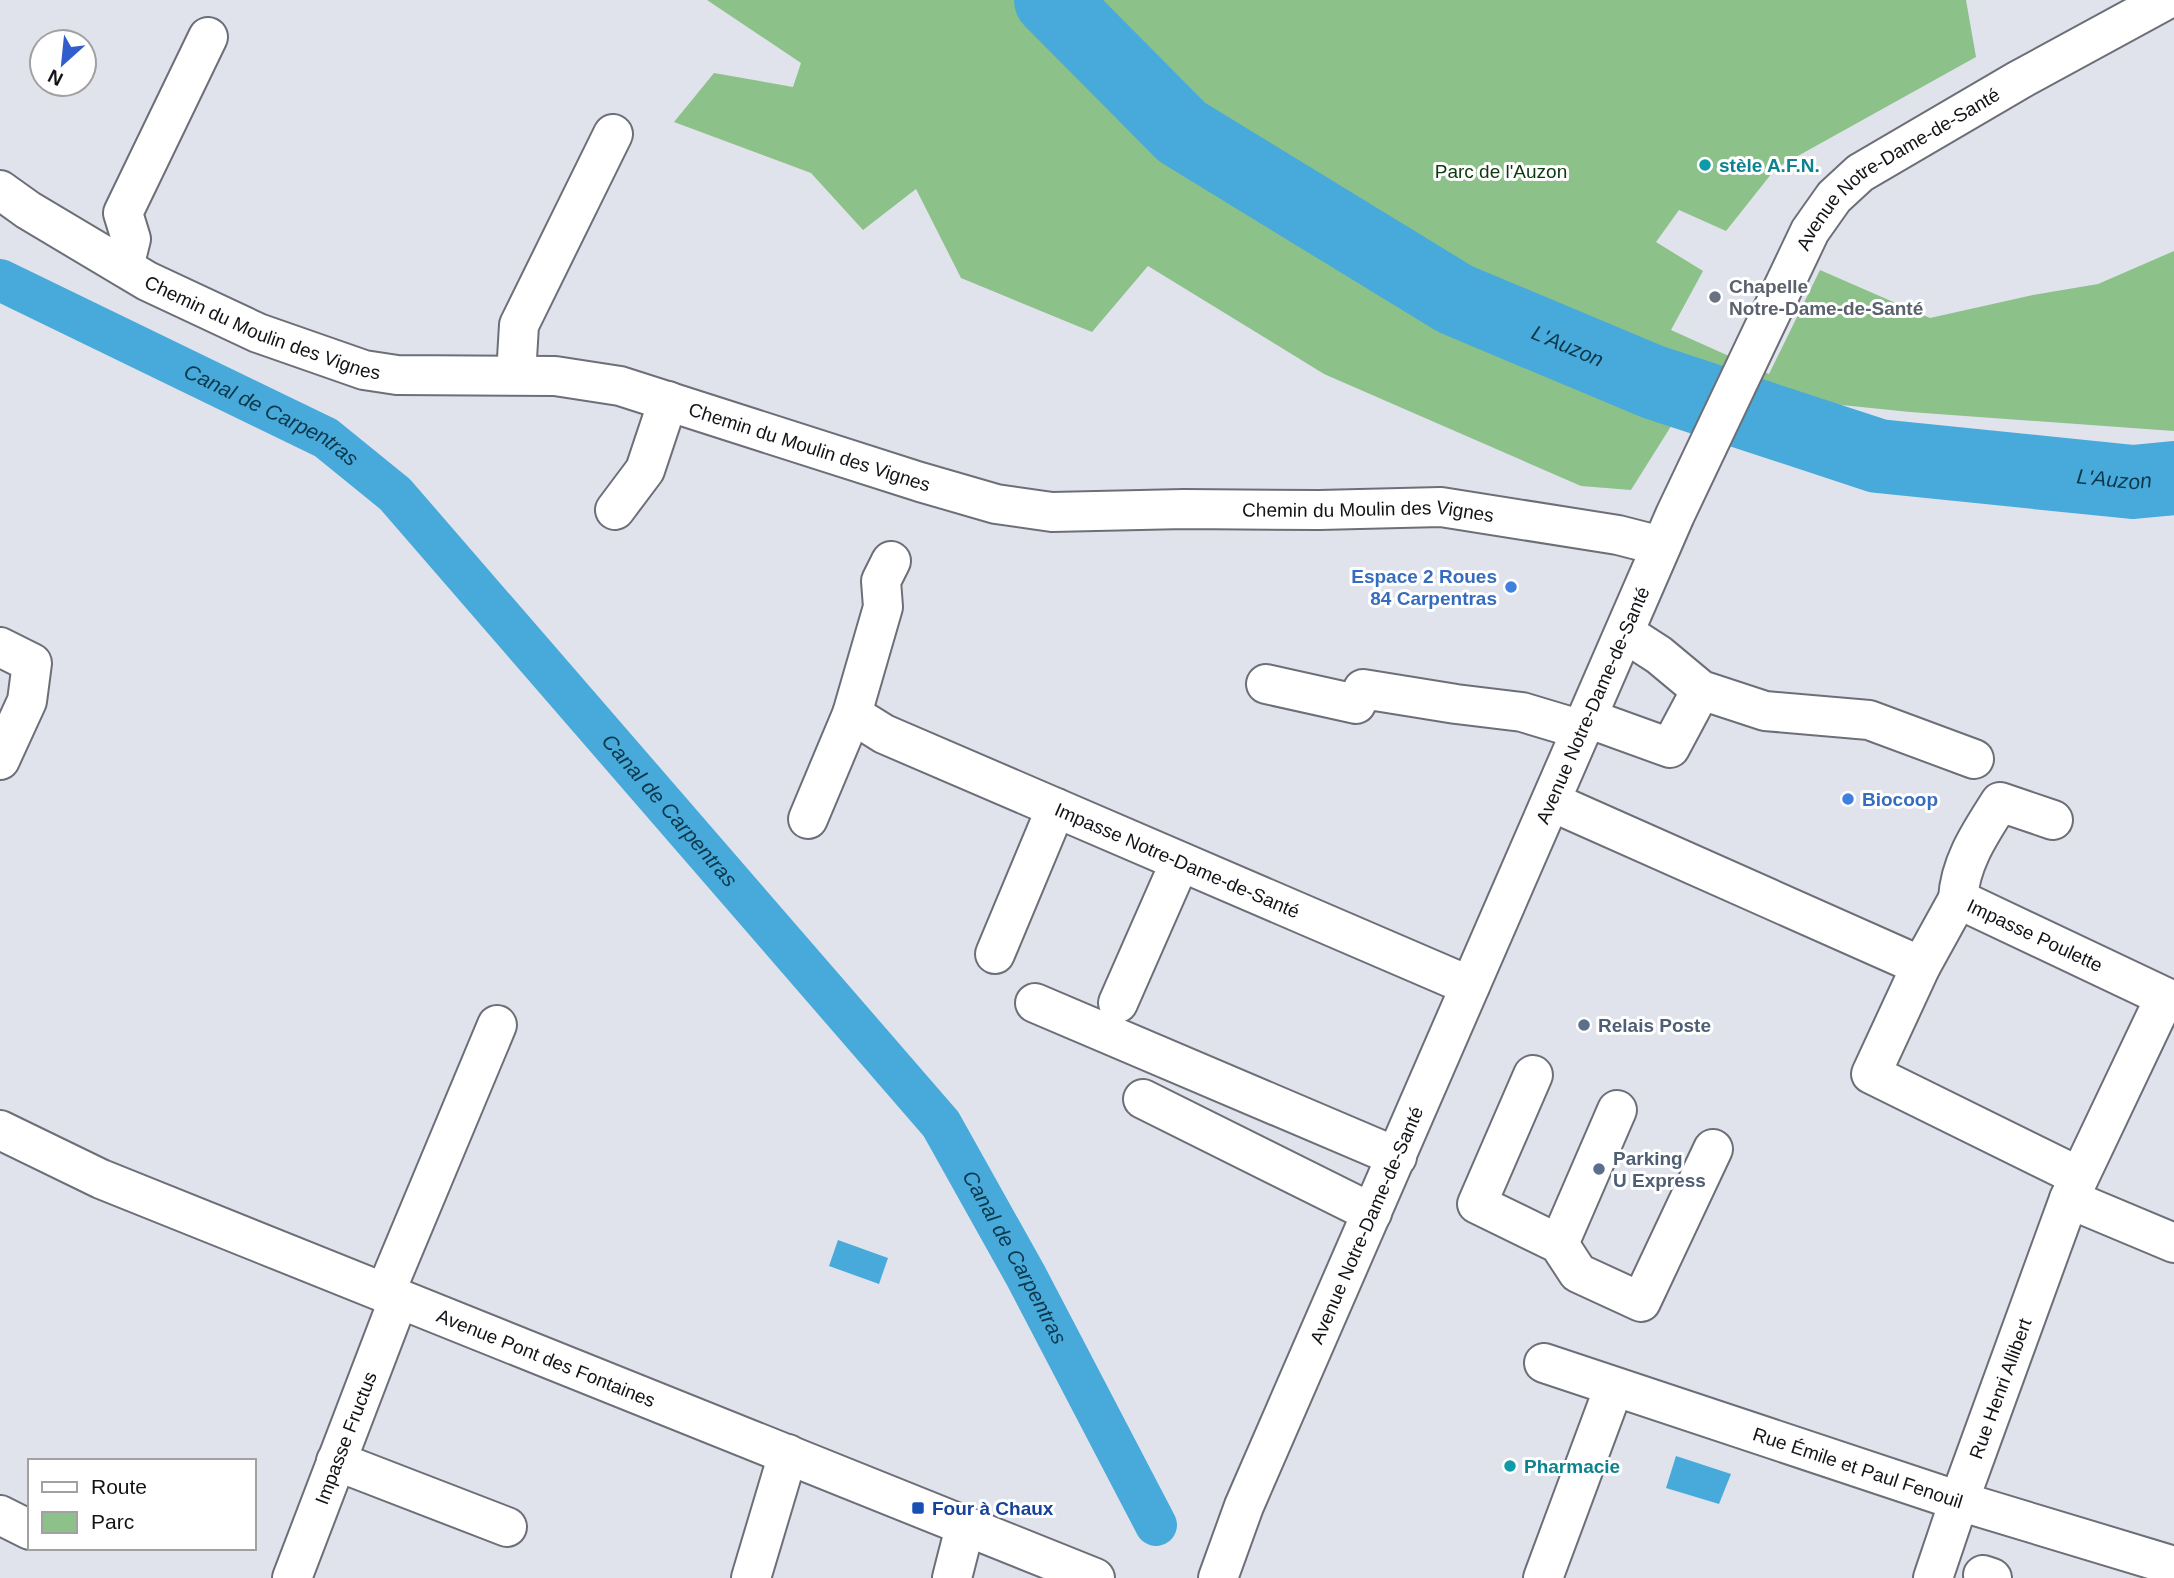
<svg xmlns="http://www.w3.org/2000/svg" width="2174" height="1578" font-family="Helvetica,sans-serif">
<rect width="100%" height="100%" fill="#e0e3ec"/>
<path fill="#8cc189" d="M 707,0 L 1966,0 L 1976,57 L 1776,168 L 1726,231 L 1679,210 L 1656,242 L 1703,271 L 1671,330 L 1769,374 L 1820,270 L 1930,318 L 2033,295 L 2098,284 L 2174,251 L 2174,431 L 1910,412 L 1685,389 L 1690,396 L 1631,490 L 1581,486 L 1324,374 L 1148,266 L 1092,332 L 961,278 L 916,189 L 863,230 L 811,173 L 674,122 L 714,73 L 793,87 L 801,63 Z"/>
<g fill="#47aada">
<path d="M 838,1240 L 888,1258 L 879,1284 L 829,1266 Z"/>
<path d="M 1676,1456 L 1731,1474 L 1719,1504 L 1666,1488 Z"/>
</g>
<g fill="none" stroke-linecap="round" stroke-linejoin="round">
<path stroke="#47aada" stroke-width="42" id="s1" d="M 0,280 L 326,438 L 395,494 L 941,1124 L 1026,1276 L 1156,1525"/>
<path stroke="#47aada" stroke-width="74" id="s2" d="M 1051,0 L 1182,132 L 1455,299 L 1653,382 L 1878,456 L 2133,482 L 2174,478"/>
<defs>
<g id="minor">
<path id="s3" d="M 0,190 L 28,210 L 147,281 L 258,333 L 364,370 L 397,375 L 555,376 L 620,386 L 920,482 L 996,504 L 1052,512 L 1184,509 L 1319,510 L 1441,507 L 1618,535 L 1661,546"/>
<path d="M 124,267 L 131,239 L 123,213 L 208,37"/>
<path d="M 516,375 L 519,325 L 613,134"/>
<path d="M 615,510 L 645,470 L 668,401"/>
<path d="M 1625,633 L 1659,655 L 1701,690 L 1765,711 L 1869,720 L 1974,759"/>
<path d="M 0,647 L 32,663 L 27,701 L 0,760"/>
<path d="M 1266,684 L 1356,704 L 1363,689 L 1456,704 L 1522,712 L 1582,730"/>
<path id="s4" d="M 852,714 L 884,734 L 1470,986"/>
<path d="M 1587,718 L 1670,748 L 1701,690"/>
<path d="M 1552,802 L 1921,966"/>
<path d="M 808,819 L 852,714 L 883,607 L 881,581 L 891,561"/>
<path d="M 1958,899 C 1960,862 1981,832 2000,802 L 2053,820"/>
<path d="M 995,954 L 1056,808"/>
<path d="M 1035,1003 L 1397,1157"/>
<path d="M 1118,1003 L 1180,862"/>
<path d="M 1533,1075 L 1477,1204 L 1559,1244 L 1578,1273 L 1641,1302 L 1713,1149"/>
<path d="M 1143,1099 L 1372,1213"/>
<path d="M 2069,1199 L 2174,1243"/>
<path d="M 1559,1244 L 1617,1110"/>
<path d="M 385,1293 L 497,1025"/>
<path id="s5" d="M 1544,1363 L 1959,1501 L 2174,1566"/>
<path d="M 336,1461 L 507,1527"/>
<path d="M 0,1515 L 30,1530"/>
<path d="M 1983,1575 L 1992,1578"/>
<path id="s6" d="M 292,1578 L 399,1298"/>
<path d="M 751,1578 L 788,1454"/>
<path d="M 952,1578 L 965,1527"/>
<path d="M 1543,1578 L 1614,1387"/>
<path id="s7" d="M 1933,1578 L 1959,1501 L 2069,1199 L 2165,997 L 1958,899 L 1921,966 L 1871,1074 L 2078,1176"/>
</g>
<g id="major">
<path id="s8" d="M 0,1130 L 101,1179 L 1095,1578"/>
<path id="s9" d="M 1218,1578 L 1244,1506 L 1675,515 L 1810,231 L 1834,197 L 1860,173 L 2019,80 L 2166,0"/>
</g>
</defs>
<use href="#minor" stroke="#6c6f77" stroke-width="42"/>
<use href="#major" stroke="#6c6f77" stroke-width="42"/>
<use href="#minor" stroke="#fff" stroke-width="38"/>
<use href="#major" stroke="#fff" stroke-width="38"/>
</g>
<g fill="#0f9aa8" stroke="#fff" stroke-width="2.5">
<circle cx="1705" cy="165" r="7"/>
<circle cx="1510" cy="1466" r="7"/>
</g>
<circle fill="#6b7280" stroke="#fff" stroke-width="2.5" cx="1715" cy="297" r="7"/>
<g fill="#3f7fe0" stroke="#fff" stroke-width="2.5">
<circle cx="1511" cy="587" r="7"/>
<circle cx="1848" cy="799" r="7"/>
</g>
<g fill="#5c6f8a" stroke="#fff" stroke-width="2.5">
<circle cx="1584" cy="1025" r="7"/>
<circle cx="1599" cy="1169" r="7"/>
</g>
<rect fill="#1a4fb4" stroke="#fff" stroke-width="2.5" x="911" y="1501" width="14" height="14" rx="3.5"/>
<g text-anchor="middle" stroke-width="6" stroke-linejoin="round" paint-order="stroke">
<g font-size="19" font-weight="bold" fill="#0d838f" stroke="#fff" text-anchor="start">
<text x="1719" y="172">stèle A.F.N.</text>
<text x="1524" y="1473">Pharmacie</text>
</g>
<g font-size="19" fill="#0d3a0d" stroke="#fff">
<text x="1501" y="178">Parc de l'Auzon</text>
</g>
<g font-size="19" fill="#131417" stroke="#fff">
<text dy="7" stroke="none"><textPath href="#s9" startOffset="1580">Avenue Notre-Dame-de-Santé</textPath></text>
<text dy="7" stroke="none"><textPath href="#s3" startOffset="298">Chemin du Moulin des Vignes</textPath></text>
<text dy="7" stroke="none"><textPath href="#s3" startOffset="864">Chemin du Moulin des Vignes</textPath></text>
<text dy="7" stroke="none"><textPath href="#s3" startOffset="1432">Chemin du Moulin des Vignes</textPath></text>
<text dy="7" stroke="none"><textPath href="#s9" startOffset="950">Avenue Notre-Dame-de-Santé</textPath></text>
<text dy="7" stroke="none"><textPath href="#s4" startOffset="357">Impasse Notre-Dame-de-Santé</textPath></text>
<text transform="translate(2035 935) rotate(25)" y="7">Impasse Poulette</text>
<text dy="7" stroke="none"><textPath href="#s9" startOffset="383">Avenue Notre-Dame-de-Santé</textPath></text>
<text dy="7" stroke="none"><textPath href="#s8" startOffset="592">Avenue Pont des Fontaines</textPath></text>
<text dy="7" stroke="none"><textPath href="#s7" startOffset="201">Rue Henri Allibert</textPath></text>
<text dy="7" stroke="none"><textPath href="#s6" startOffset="150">Impasse Fructus</textPath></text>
<text dy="7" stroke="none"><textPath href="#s5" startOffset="331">Rue Émile et Paul Fenouil</textPath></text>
</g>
<g font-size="19" font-weight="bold" fill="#5b616d" stroke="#fff" text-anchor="start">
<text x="1729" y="293">Chapelle<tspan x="1729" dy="22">Notre-Dame-de-Santé</tspan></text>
</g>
<g font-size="19" font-weight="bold" fill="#366cbe" stroke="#fff" text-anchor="end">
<text x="1497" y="583">Espace 2 Roues<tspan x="1497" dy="22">84 Carpentras</tspan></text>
<text x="1862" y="806" text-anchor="start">Biocoop</text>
</g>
<g font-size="19" font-weight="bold" fill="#4e5e75" stroke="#fff" text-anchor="start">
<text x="1598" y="1032">Relais Poste</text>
<text x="1613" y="1165">Parking<tspan x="1613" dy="22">U Express</tspan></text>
</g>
<g font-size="19" font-weight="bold" fill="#164399" stroke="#fff" text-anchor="start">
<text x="932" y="1515">Four à Chaux</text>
</g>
<g font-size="21" font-style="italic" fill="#0c384c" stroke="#fff">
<text dy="7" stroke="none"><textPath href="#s2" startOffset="628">L'Auzon</textPath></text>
<text dy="7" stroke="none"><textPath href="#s1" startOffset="303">Canal de Carpentras</textPath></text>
<text dy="7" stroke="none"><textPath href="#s2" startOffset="1195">L'Auzon</textPath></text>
<text dy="7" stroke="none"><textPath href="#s1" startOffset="870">Canal de Carpentras</textPath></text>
<text dy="7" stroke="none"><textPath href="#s1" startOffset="1437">Canal de Carpentras</textPath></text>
</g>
</g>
<rect x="28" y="1459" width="228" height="91" fill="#ffffff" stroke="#a1a1a2" stroke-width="2"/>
<rect x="42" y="1482" width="35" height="10" fill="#ffffff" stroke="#a1a1a2" stroke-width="2"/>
<text x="91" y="1494" font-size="21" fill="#131417">Route</text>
<rect x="42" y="1512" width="35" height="21" fill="#8cc189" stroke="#a1a1a2" stroke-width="2"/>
<text x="91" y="1529" font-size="21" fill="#131417">Parc</text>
<g transform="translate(63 63) rotate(207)"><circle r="33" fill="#ffffff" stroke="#a1a1a2" stroke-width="2"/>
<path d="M0-5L12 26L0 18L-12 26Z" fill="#325dcd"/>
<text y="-10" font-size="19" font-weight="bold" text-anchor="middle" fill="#131417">N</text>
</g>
</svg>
